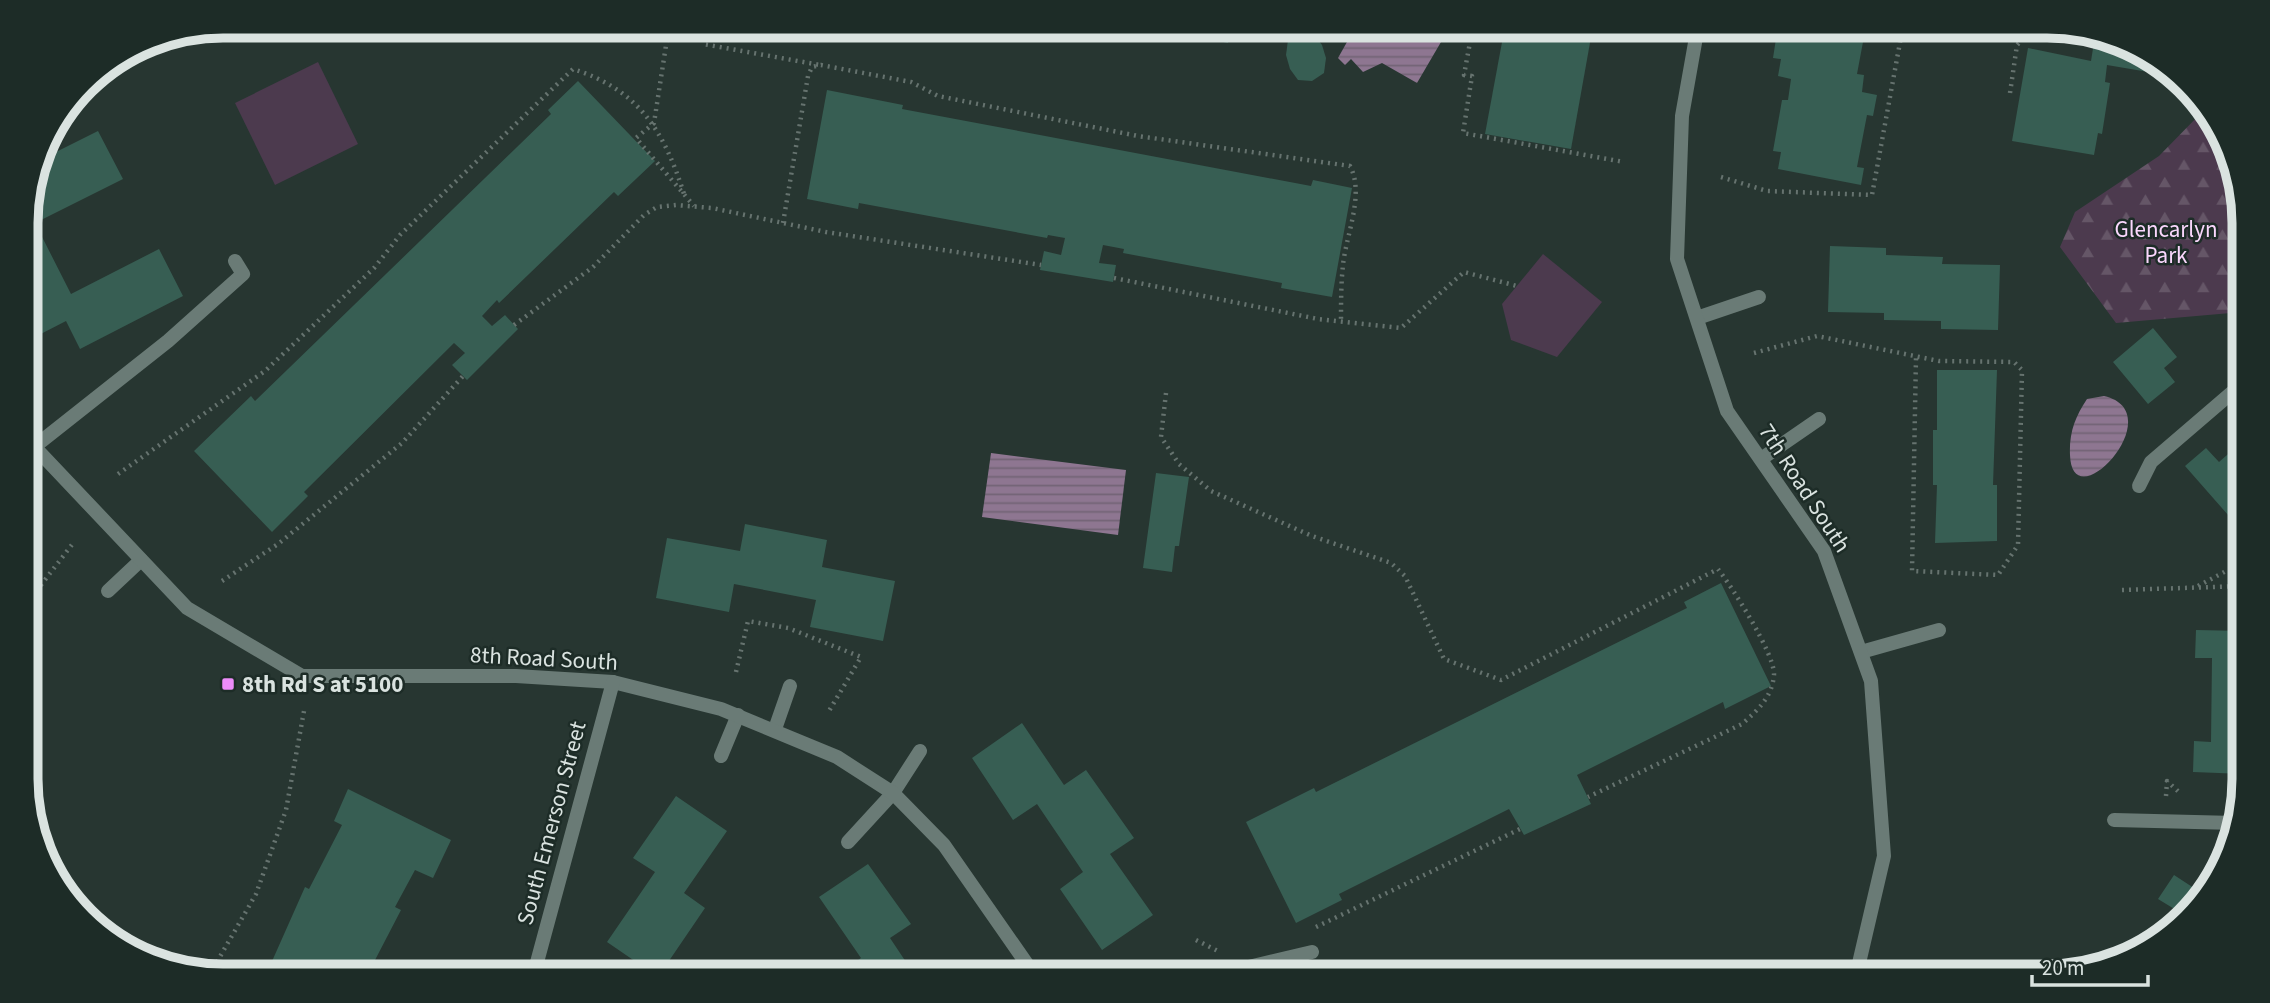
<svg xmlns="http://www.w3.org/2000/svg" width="2270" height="1003" font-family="'Source Sans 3',sans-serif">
<defs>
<pattern id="forest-firs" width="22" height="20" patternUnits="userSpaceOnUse" patternTransform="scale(1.75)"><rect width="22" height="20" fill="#4c3a4e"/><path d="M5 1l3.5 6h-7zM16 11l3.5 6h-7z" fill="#655667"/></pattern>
<pattern id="water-rules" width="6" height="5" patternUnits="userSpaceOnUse" patternTransform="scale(1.75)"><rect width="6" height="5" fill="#8e7691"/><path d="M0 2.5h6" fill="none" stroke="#736476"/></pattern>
</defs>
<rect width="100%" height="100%" fill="#273631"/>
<g fill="#4c3a4e">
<path d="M 318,62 L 358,144 L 275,185 L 235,103 Z"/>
<path d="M 1543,254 L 1602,302 L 1557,357 L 1511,340 L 1502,304 Z"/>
</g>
<path fill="url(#forest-firs)" d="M 2205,109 L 2242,198 L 2242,312 L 2116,323 L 2060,247 L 2075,212 L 2159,156 Z"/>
<g fill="url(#water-rules)">
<path d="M 1356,26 L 1394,26 L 1401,30 L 1423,26 L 1441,42 L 1417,83 L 1382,63 L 1363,72 L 1351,59 L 1345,65 L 1338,58 Z"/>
<path d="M 2104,396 C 2173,412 2072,522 2070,455 C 2069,433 2075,417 2087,399 Z"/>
<path d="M 991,453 L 1126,470 L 1118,535 L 982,517 Z"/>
</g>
<g fill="#375e53">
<path d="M 1146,26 L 1231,26 L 1228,43 Z"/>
<path d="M 1505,26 L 1593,26 L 1571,149 L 1485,134 Z"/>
<path d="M 1778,26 L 1866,26 L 1857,74 L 1864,75 L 1862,92 L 1877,95 L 1873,116 L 1867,115 L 1857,167 L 1864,168 L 1861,185 L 1778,169 L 1781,152 L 1773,151 L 1782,100 L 1788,100 L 1791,79 L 1778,76 L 1781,59 L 1773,58 Z"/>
<path d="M 1299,32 L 1313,33 L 1322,45 L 1326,58 L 1324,73 L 1312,81 L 1298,80 L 1290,69 L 1286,55 L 1288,40 Z"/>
<path d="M 2095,36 L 2121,41 L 2166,75 L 2107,65 L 2105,82 L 2110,83 L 2102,134 L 2098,133 L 2094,155 L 2012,141 L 2028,48 L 2091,61 Z"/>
<path d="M 578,81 L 655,161 L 618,196 L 614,192 L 499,303 L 497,300 L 482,316 L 492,326 L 505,315 L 518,329 L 467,380 L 452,365 L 465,353 L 454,343 L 304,492 L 308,496 L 272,532 L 194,451 L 251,396 L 255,401 L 551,114 L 548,110 Z"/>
<path d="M 827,90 L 903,105 L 902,109 L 1311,186 L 1313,180 L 1352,188 L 1332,297 L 1281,288 L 1282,283 L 1123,253 L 1124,249 L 1103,245 L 1099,263 L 1116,265 L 1113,282 L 1040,270 L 1044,251 L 1061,255 L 1065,238 L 1048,235 L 1047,238 L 859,203 L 858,209 L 807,199 Z"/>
<path d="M 98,131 L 123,179 L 35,223 L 71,294 L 159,249 L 183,296 L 80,349 L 66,321 L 33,338 L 27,326 L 27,210 L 40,160 Z"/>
<path d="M 1830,246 L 1886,248 L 1886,255 L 1943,257 L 1942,264 L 2000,265 L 1998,330 L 1941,329 L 1941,321 L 1884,320 L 1884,313 L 1828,312 Z"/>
<path d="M 2153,328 L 2177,357 L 2164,368 L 2175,382 L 2148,404 L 2113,362 Z"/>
<path d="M 1937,370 L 1997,370 L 1993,485 L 1997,485 L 1997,541 L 1935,543 L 1937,485 L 1933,485 L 1933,430 L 1937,430 Z"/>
<path d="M 2243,441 L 2243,532 L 2185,466 L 2206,448 L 2219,462 Z"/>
<path d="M 1156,473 L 1189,477 L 1179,546 L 1175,546 L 1172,572 L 1143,568 Z"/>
<path d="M 745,524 L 827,540 L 822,567 L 895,581 L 883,641 L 810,627 L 816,600 L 734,584 L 729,612 L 656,598 L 667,538 L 740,551 Z"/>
<path d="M 1721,583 L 1771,686 L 1725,709 L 1723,702 L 1577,775 L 1591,804 L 1524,835 L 1509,809 L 1339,894 L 1342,900 L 1296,923 L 1246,822 L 1314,788 L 1316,792 L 1687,608 L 1684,602 Z"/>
<path d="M 2196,630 L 2243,631 L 2244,774 L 2193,772 L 2194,741 L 2211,742 L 2212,658 L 2195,658 Z"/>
<path d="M 1022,723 L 1064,785 L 1086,770 L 1134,838 L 1110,854 L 1153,915 L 1102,950 L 1060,889 L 1083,872 L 1058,835 L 1037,804 L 1013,820 L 972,758 Z"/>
<path d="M 348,789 L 451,840 L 433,878 L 415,870 L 395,907 L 401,910 L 374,962 L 378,963 L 372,977 L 265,977 L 305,887 L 309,889 L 342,825 L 334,821 Z"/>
<path d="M 676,796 L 727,831 L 684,893 L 705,908 L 658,977 L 607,942 L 655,872 L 633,858 Z"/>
<path d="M 868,864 L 911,924 L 890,938 L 916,977 L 842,977 L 840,973 L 861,958 L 819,897 Z"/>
<path d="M 2174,875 L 2200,892 L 2166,936 L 2157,940 L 2176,910 L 2158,899 Z"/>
</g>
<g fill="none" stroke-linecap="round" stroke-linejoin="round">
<g stroke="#66736f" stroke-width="4.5" stroke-dasharray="2 5" stroke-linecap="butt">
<path d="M 669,26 L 654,123 L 636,138 L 694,206"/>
<path d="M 704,26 L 703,44 L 820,65"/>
<path d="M 1473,26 L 1464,75 L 1472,76 L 1463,133 L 1624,162"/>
<path d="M 2010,93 L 2017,45 L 2034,26"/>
<path d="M 1721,177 L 1767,191 L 1872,195 L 1903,26"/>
<path d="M 783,223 L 808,76 L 812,67 L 821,65 L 911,82 L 938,96 L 1138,136 L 1350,166 C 1365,194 1346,235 1343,265 C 1341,283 1341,303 1341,321"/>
<path d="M 1114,278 L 1318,319 L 1401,328 L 1464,272 L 1517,286"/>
<path d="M 514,325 L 593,267 L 644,215 L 657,207 L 676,205 L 712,208 L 826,232 L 1041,265"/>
<path d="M 1754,353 L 1817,336 L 1939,361 L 2014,362 L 2022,370 L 2018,545 L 1998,575 L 1912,571 L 1916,357"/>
<path d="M 1166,393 L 1161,437 L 1179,464 L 1211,491 L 1312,536 L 1391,563 L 1405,576 L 1444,659 L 1501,680 L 1718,569 C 1732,587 1775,654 1774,675 C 1772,697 1758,710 1742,724 L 1588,797"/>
<path d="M 118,474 L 265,371 L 374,268 L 400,235 L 573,69 C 639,90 664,131 684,194"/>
<path d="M 222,581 L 278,544 L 402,443 L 463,376"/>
<path d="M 2198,586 L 2243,562"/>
<path d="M 2122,590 L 2243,586"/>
<path d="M 28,602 L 74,542"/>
<path d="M 28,657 L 36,661 L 28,718"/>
<path d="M 736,672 L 748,621 L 788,628 L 861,657 L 829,711"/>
<path d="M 2166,796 L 2167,781 L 2181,794"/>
<path d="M 1316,927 L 1520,829"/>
<path d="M 1196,940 L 1218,951"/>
<path d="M 210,974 L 256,894 L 286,810 L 304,711"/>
</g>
<g stroke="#6a7b76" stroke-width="14">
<path d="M 1697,318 L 1759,297"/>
<path d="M 34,447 L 168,341 L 243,274 L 235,261"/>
<path d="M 1761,459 L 1819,419"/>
<path d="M 2139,486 L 2151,462 L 2243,383"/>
<path d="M 108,591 L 141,560"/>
<path d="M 1861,652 L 1939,630"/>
<path d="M 775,729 L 790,686"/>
<path d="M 721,756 L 738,715"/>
<path d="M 2114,820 L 2235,823"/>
<path d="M 848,842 L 893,793 L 920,751"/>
<path d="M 1236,970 L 1312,952"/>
</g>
<g stroke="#6a7b76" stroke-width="14">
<path d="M 27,439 L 187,608 L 302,676 L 516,676 L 613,682 L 721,709 L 837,757 L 893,793 L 944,845 L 1036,977"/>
<path d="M 533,977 L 613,682"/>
<path d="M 1226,977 L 1236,970"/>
</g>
<path stroke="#6a7b76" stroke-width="14" d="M 1698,26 L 1682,116 L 1677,259 L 1727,411 L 1824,551 L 1871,681 L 1884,856 L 1856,976"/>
</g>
<rect fill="#ed8cf9" stroke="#1d2c27" stroke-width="2.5" x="221" y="677" width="14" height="14" rx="3.5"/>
<g text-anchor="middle" stroke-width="5" stroke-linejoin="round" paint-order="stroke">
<g font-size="23" fill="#fad7fd" stroke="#1d2c27">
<text x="2166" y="237">Glencarlyn<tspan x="2166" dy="26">Park</tspan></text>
</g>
<g font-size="23" fill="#dae3e0" stroke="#1d2c27">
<text transform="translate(1805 488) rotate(57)" y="8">7th Road South</text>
<text transform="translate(544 658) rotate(3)" y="8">8th Road South</text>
<text transform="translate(551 823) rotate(-75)" y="8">South Emerson Street</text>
</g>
<g font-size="23" font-weight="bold" fill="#dae3e0" stroke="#1d2c27" text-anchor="start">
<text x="242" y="692">8th Rd S at 5100</text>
</g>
</g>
<path d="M0 0H2270V1003H0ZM223 38H2047A185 185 0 0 1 2232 223V779A185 185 0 0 1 2047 964H223A185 185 0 0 1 38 779V223A185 185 0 0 1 223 38Z" fill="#1d2c27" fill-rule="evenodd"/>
<path fill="none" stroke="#dae3e0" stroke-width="9" d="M223 38H2047A185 185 0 0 1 2232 223V779A185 185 0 0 1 2047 964H223A185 185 0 0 1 38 779V223A185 185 0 0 1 223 38Z"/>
<path d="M2032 975v10h116v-10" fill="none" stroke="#dae3e0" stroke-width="3.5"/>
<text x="2042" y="975" font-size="21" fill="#dae3e0" stroke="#1d2c27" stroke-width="5" paint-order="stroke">20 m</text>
</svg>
